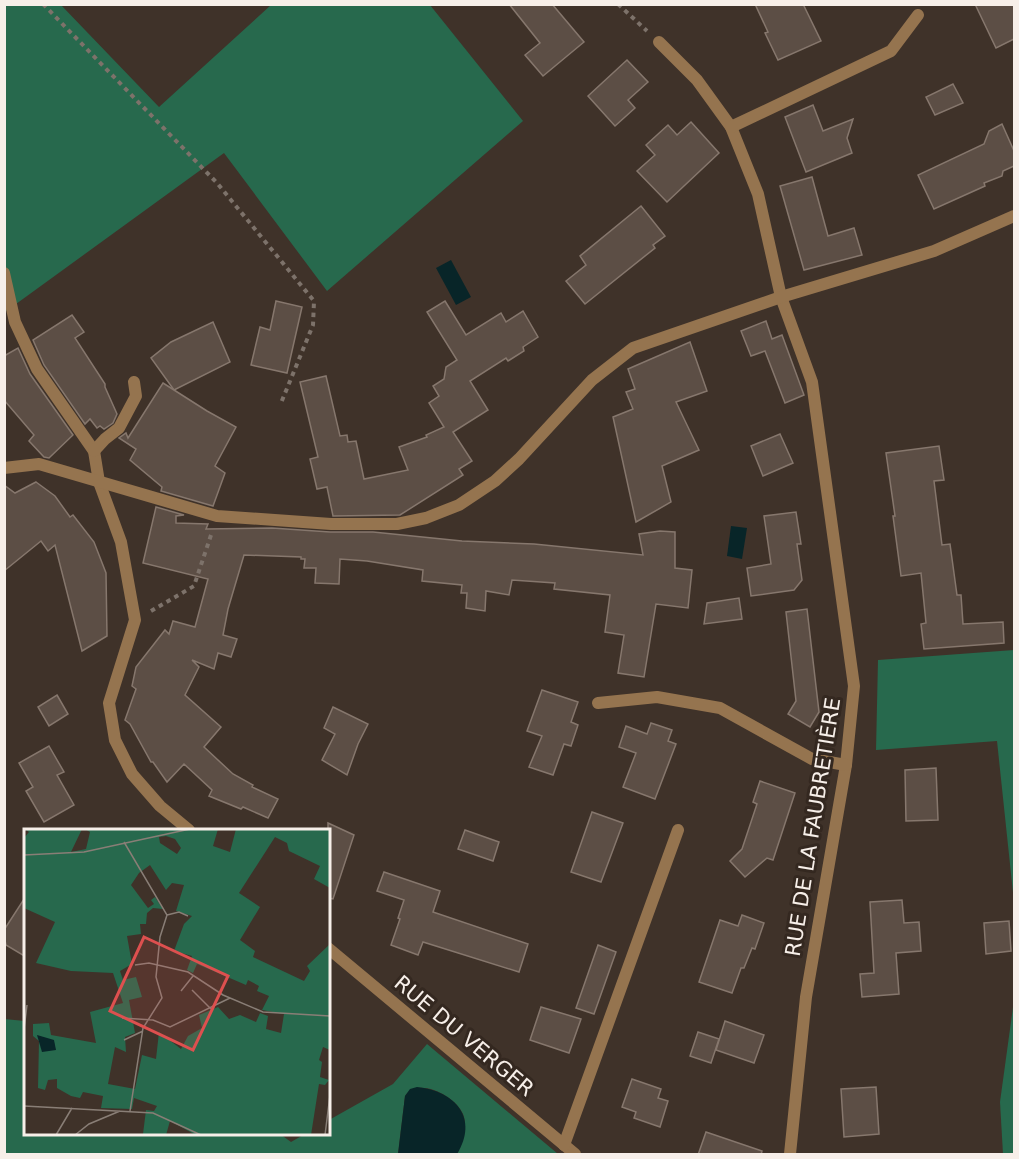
<svg xmlns="http://www.w3.org/2000/svg" width="1019" height="1159" font-family="'DejaVu Sans',sans-serif">
<rect width="100%" height="100%" fill="#3f3229"/>
<g fill="#27694d">
<path d="M 5,5 L 61,5 L 159,107 L 271,5 L 430,5 L 523,121 L 327,291 L 224,153 L 5,312 Z"/>
<path d="M 1014,650 L 1014,902 L 997,741 L 876,750 L 878,660 Z"/>
<path d="M 1014,1000 L 1014,1154 L 1003,1154 L 1000,1102 Z"/>
<path d="M 4,1019 L 25,1021 L 26,1134 L 280,1134 L 291,1142 L 305,1134 L 328,1134 L 329,1120 L 393,1084 L 427,1044 L 558,1154 L 457,1154 C 463,1143 468,1126 463,1114 C 456,1096 417,1076 405,1096 L 398,1154 L 5,1154 Z"/>
</g>
<g fill="#082528">
<path d="M 451,260 L 471,297 L 456,305 L 436,268 Z"/>
<path d="M 731,526 L 747,528 L 742,559 L 727,556 Z"/>
<path d="M 417,1087 C 455,1091 479,1118 457,1154 L 398,1154 L 405,1096 L 410,1089 Z"/>
</g>
<g fill="#5c4e45" stroke="#86776d" stroke-width="1.5">
<path d="M 509,4 L 552,4 L 584,42 L 543,76 L 525,55 L 540,43 Z"/>
<path d="M 755,4 L 803,4 L 821,41 L 778,60 L 765,33 L 768,32 Z"/>
<path d="M 975,4 L 1014,4 L 1014,39 L 996,48 Z"/>
<path d="M 627,60 L 648,82 L 628,100 L 635,108 L 615,126 L 588,96 Z"/>
<path d="M 953,84 L 963,103 L 935,115 L 926,97 Z"/>
<path d="M 813,105 L 823,131 L 853,119 L 847,138 L 852,153 L 806,172 L 785,117 Z"/>
<path d="M 691,122 L 719,153 L 667,202 L 637,171 L 655,155 L 646,145 L 668,125 L 677,135 Z"/>
<path d="M 1002,124 L 1014,151 L 1014,166 L 1003,171 L 1002,176 L 984,183 L 985,186 L 934,209 L 918,175 L 984,144 L 989,131 Z"/>
<path d="M 812,177 L 828,236 L 854,228 L 862,255 L 804,270 L 780,186 Z"/>
<path d="M 641,206 L 665,236 L 653,245 L 655,248 L 585,304 L 566,281 L 586,265 L 580,256 Z"/>
<path d="M 276,301 L 302,307 L 287,373 L 251,365 L 260,327 L 270,330 Z"/>
<path d="M 445,301 L 466,335 L 501,313 L 506,322 L 523,311 L 538,337 L 523,347 L 524,351 L 508,361 L 506,358 L 470,381 L 488,410 L 453,432 L 472,461 L 459,469 L 463,475 L 400,515 L 333,516 L 327,487 L 317,489 L 310,459 L 318,457 L 300,382 L 326,376 L 340,436 L 347,435 L 348,442 L 356,441 L 364,479 L 408,470 L 399,447 L 427,437 L 426,435 L 444,427 L 429,403 L 439,396 L 433,386 L 444,379 L 446,367 L 457,360 L 427,312 Z"/>
<path d="M 72,315 L 84,332 L 75,338 L 105,384 L 105,387 L 117,414 L 113,423 L 104,429 L 100,426 L 97,428 L 90,419 L 85,424 L 44,365 L 33,340 Z"/>
<path d="M 766,321 L 772,339 L 782,335 L 804,395 L 785,403 L 765,351 L 751,356 L 741,331 Z"/>
<path d="M 213,322 L 230,362 L 174,390 L 151,358 L 171,342 Z"/>
<path d="M 690,342 L 707,391 L 676,402 L 699,450 L 662,466 L 671,502 L 636,522 L 613,417 L 633,409 L 626,392 L 635,389 L 628,369 Z"/>
<path d="M 18,348 L 30,374 L 73,435 L 49,458 L 44,457 L 29,441 L 34,435 L 4,400 L 4,356 Z"/>
<path d="M 163,383 L 207,411 L 236,427 L 215,466 L 225,473 L 213,506 L 161,491 L 162,487 L 130,460 L 136,449 L 119,438 L 126,433 L 128,438 Z"/>
<path d="M 780,434 L 793,463 L 763,476 L 751,446 Z"/>
<path d="M 939,446 L 944,480 L 934,481 L 942,545 L 950,544 L 957,595 L 961,595 L 963,624 L 1003,622 L 1004,643 L 924,649 L 921,624 L 926,623 L 921,573 L 901,576 L 893,516 L 895,516 L 886,453 Z"/>
<path d="M 36,482 L 55,496 L 70,517 L 73,515 L 94,542 L 106,573 L 107,636 L 82,651 L 55,545 L 48,551 L 41,541 L 4,571 L 4,485 L 15,493 Z"/>
<path d="M 156,507 L 184,515 L 176,516 L 176,523 L 208,524 L 206,529 L 272,528 L 330,532 L 373,532 L 462,541 L 534,544 L 643,555 L 639,534 L 660,531 L 675,532 L 675,568 L 692,570 L 688,608 L 656,604 L 644,677 L 618,673 L 624,635 L 605,632 L 610,595 L 554,589 L 555,583 L 512,580 L 509,595 L 486,591 L 485,611 L 466,608 L 467,593 L 461,593 L 462,585 L 422,581 L 423,570 L 367,561 L 340,559 L 339,584 L 315,583 L 316,568 L 304,568 L 305,559 L 301,559 L 301,557 L 244,555 L 228,609 L 223,635 L 237,639 L 231,657 L 218,653 L 214,669 L 192,660 L 199,667 L 185,695 L 221,727 L 204,747 L 233,774 L 253,785 L 252,787 L 278,799 L 268,818 L 243,807 L 241,809 L 209,796 L 212,790 L 184,764 L 167,782 L 153,762 L 151,762 L 130,724 L 125,720 L 136,689 L 132,686 L 136,667 L 165,630 L 169,634 L 173,621 L 195,627 L 208,579 L 143,563 Z"/>
<path d="M 796,512 L 801,544 L 797,544 L 802,580 L 794,590 L 751,596 L 747,568 L 771,564 L 764,516 Z"/>
<path d="M 739,598 L 742,619 L 704,624 L 707,603 Z"/>
<path d="M 807,609 L 819,712 L 810,727 L 788,714 L 796,701 L 786,612 Z"/>
<path d="M 542,690 L 578,702 L 571,722 L 578,725 L 571,746 L 564,744 L 553,775 L 529,767 L 542,736 L 527,731 Z"/>
<path d="M 57,695 L 68,714 L 49,726 L 38,707 Z"/>
<path d="M 333,707 L 368,724 L 358,744 L 347,775 L 322,760 L 335,734 L 324,728 Z"/>
<path d="M 651,723 L 672,730 L 668,741 L 676,744 L 655,799 L 623,787 L 636,753 L 619,747 L 626,726 L 647,734 Z"/>
<path d="M 49,746 L 64,772 L 57,775 L 74,805 L 44,822 L 26,791 L 33,787 L 19,763 Z"/>
<path d="M 936,768 L 938,820 L 906,821 L 905,770 Z"/>
<path d="M 760,781 L 795,793 L 773,860 L 767,858 L 745,877 L 730,861 L 742,849 L 757,804 L 753,802 Z"/>
<path d="M 592,812 L 623,823 L 601,882 L 571,872 Z"/>
<path d="M 328,823 L 354,835 L 333,899 L 328,898 Z"/>
<path d="M 465,830 L 499,842 L 493,861 L 458,849 Z"/>
<path d="M 384,872 L 440,891 L 433,912 L 528,944 L 519,972 L 423,942 L 418,955 L 391,945 L 400,919 L 398,918 L 404,900 L 377,891 Z"/>
<path d="M 26,896 L 26,957 L 6,945 L 4,936 L 4,930 Z"/>
<path d="M 902,900 L 904,923 L 919,922 L 921,951 L 896,953 L 899,994 L 862,997 L 860,974 L 874,973 L 870,902 Z"/>
<path d="M 742,915 L 764,923 L 755,949 L 752,948 L 744,968 L 741,968 L 732,993 L 699,982 L 720,920 L 738,926 Z"/>
<path d="M 1009,921 L 1011,951 L 986,954 L 984,923 Z"/>
<path d="M 598,945 L 616,952 L 594,1014 L 576,1008 Z"/>
<path d="M 541,1007 L 581,1019 L 569,1053 L 530,1040 Z"/>
<path d="M 725,1021 L 764,1035 L 754,1063 L 716,1050 Z"/>
<path d="M 698,1032 L 719,1039 L 711,1063 L 690,1056 Z"/>
<path d="M 632,1079 L 661,1089 L 658,1098 L 668,1101 L 660,1127 L 634,1118 L 636,1112 L 622,1107 Z"/>
<path d="M 876,1087 L 879,1134 L 844,1137 L 841,1089 Z"/>
<path d="M 706,1132 L 762,1151 L 761,1155 L 698,1155 Z"/>
</g>
<g fill="none" stroke-linecap="round" stroke-linejoin="round">
<g stroke="#7d726a" stroke-width="4" stroke-dasharray="4.5 4.5" stroke-linecap="butt">
<path d="M 43,4 L 217,183 L 314,301 L 313,325 L 281,403"/>
<path d="M 618,4 L 647,31"/>
<path d="M 151,611 L 194,586 L 212,532"/>
</g>
<g stroke="#95744f" stroke-width="12">
<path d="M 659,42 L 697,80 L 731,127 L 758,194 L 781,297 L 812,382 L 854,686 L 846,765 L 806,997 L 790,1154"/>
<path d="M 731,127 L 891,51 L 918,15"/>
<path d="M 4,273 L 15,322 L 37,369 L 94,451 L 99,482 L 121,542 L 135,620 L 109,703 L 115,740 L 132,774 L 160,806 L 189,830"/>
<path d="M 94,451 L 105,439 L 119,428 L 136,396 L 134,382"/>
<path d="M 4,468 L 39,464 L 217,516 L 331,524 L 397,524 L 426,518 L 459,505 L 495,481 L 519,459 L 592,380 L 633,348 L 781,297 L 934,251 L 1014,216"/>
<path d="M 598,703 L 657,697 L 720,708 L 812,759 L 846,765"/>
<path d="M 328,948 L 575,1154"/>
<path d="M 564,1145 L 678,830"/>
</g>
</g>
<g text-anchor="middle" stroke-width="6" stroke-linejoin="round" paint-order="stroke">
<g font-size="21" fill="#f7efe9" stroke="#342820">
<text transform="translate(813 827) rotate(-81)" y="7">RUE DE LA FAUBRETIÈRE</text>
<text transform="translate(464 1036) rotate(40)" y="7">RUE DU VERGER</text>
</g>
</g>
<g transform="translate(24 829)">
<rect width="306" height="306" fill="#3f3229"/>
<path d="M 1,0 L 58,0 L 47,23 L 62,20 L 66,3 L 61,0 L 194,0 L 189,17 L 206,23 L 212,0 L 306,0 L 306,59 L 290,50 L 296,37 L 265,22 L 263,14 L 251,8 L 215,64 L 236,78 L 216,111 L 231,122 L 229,128 L 280,152 L 286,142 L 283,137 L 306,115 L 306,221 L 299,218 L 295,231 L 298,233 L 296,248 L 305,251 L 301,256 L 295,255 L 287,306 L 172,306 L 146,292 L 142,306 L 119,305 L 122,281 L 130,282 L 133,277 L 110,269 L 108,280 L 77,279 L 79,267 L 59,263 L 56,269 L 47,267 L 33,259 L 33,250 L 24,251 L 21,261 L 14,259 L 15,212 L 9,207 L 9,195 L 25,194 L 27,206 L 72,214 L 66,183 L 99,174 L 89,144 L 47,142 L 12,134 L 31,93 L 0,79 L 0,9 L 5,3 ZM 142,7 L 151,10 L 157,19 L 153,25 L 136,14 L 135,8 ZM 126,36 L 142,61 L 148,54 L 160,56 L 152,82 L 168,87 L 160,95 L 150,122 L 168,127 L 163,141 L 169,144 L 173,135 L 222,156 L 224,151 L 235,157 L 233,162 L 245,167 L 238,181 L 260,185 L 257,204 L 242,200 L 244,187 L 236,184 L 232,193 L 216,186 L 205,190 L 194,178 L 175,186 L 178,199 L 164,207 L 157,220 L 135,203 L 132,230 L 118,226 L 111,260 L 84,255 L 91,218 L 102,223 L 101,208 L 111,204 L 105,171 L 118,168 L 112,148 L 99,151 L 96,142 L 108,135 L 103,107 L 117,105 L 116,95 L 122,95 L 123,84 L 129,79 L 139,80 L 131,68 L 127,71 L 130,75 L 124,79 L 107,56 L 115,44 Z" fill="#27694d" fill-rule="evenodd"/>
<path d="M 13,206 L 30,211 L 32,221 L 18,223 Z" fill="#082528"/>
<path fill="none" stroke="#897e76" stroke-width="1.5" d="M 100,13 L 143,86 L 136,108 L 132,148 L 138,169 L 119,199 L 106,282M 0,26 L 60,23 L 166,0M 143,86 L 155,83 L 164,87M 111,136 L 125,134 L 164,143 L 199,166 L 239,183 L 306,187M 168,161 L 187,180M 157,162 L 169,147M 98,189 L 129,191 L 146,198 L 206,169M 0,200 L 3,176M 100,211 L 119,202M 0,277 L 129,284 L 177,306M 32,306 L 48,279M 51,306 L 65,295 L 96,282M 301,306 L 306,266"/>
<path fill="#dd504f" fill-opacity="0.15" stroke="#dd504f" stroke-width="3" d="M 120,108 L 204,147 L 169,221 L 86,182 Z"/>
<rect width="306" height="306" fill="none" stroke="#f7efe9" stroke-width="3"/>
</g>
<rect width="1019" height="1159" fill="none" stroke="#f7efe9" stroke-width="12"/>
</svg>
